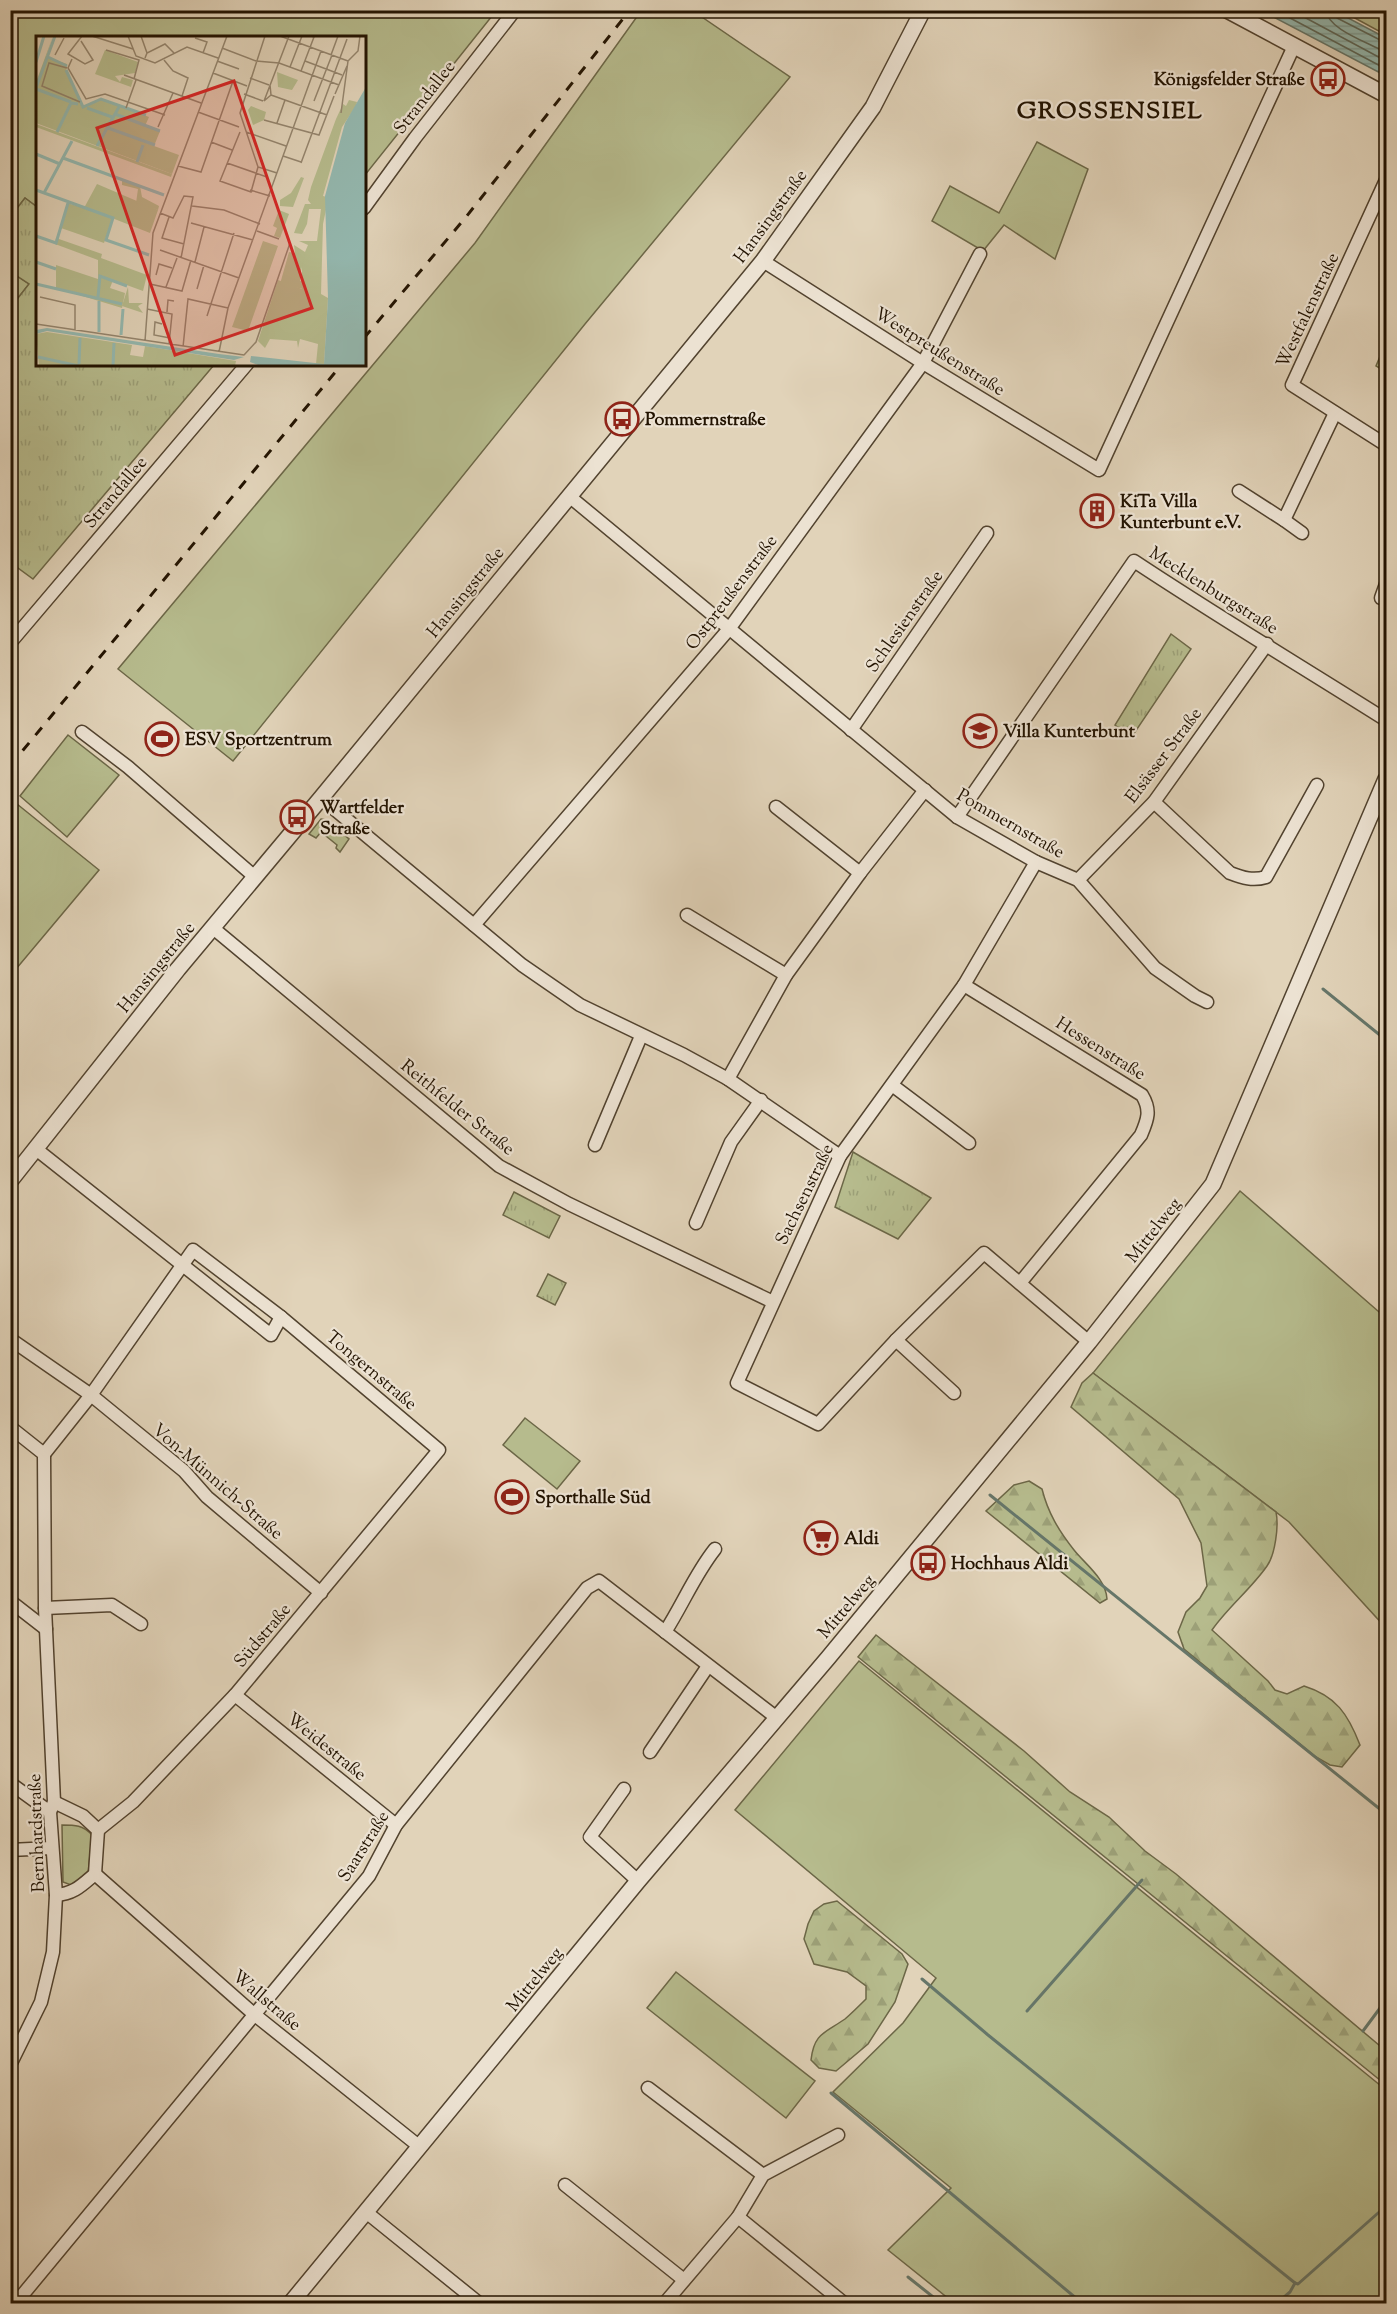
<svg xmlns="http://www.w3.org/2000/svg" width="1397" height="2314" font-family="'Sorts Mill Goudy',serif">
<defs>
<pattern id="forest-firs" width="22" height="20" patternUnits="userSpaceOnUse" patternTransform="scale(1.5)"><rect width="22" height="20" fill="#b6bb8d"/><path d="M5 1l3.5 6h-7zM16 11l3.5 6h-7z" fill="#9ca078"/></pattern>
<pattern id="park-tufts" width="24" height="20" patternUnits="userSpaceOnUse" patternTransform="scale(1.5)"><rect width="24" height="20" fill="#b6bb8d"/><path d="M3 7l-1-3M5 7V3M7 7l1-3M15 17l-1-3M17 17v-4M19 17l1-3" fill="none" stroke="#9ca078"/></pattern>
<pattern id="water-rules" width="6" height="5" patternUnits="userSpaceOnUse" patternTransform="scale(1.5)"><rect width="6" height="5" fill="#94b8af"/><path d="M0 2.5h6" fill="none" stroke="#7f9d95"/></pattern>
</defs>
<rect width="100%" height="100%" fill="#e1d3b9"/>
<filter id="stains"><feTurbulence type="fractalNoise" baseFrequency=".00333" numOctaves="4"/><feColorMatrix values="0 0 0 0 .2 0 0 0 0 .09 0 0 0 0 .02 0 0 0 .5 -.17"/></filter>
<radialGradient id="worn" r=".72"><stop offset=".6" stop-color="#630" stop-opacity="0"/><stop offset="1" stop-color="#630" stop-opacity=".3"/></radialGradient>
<g fill="#b6bb8d" stroke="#6c6747" stroke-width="1.5">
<path d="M 10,11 L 496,11 L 365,175 L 364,38 L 38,38 L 37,207 L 25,198 L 11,216 Z"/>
<path d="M 641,11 L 693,11 L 790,77 L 585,324 L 233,761 L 118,669 L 475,243 Z"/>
<path d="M 1342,11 L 1386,11 L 1386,35 Z"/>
<path d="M 1037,142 L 1088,169 L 1055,259 L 1004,225 L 983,251 L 932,221 L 950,186 L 999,213 Z"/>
<path d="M 11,272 L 29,284 L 11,307 Z"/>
<path d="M 68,735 L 119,775 L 67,837 L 20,796 Z"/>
<path d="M 17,804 L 99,870 L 11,975 L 10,812 Z"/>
<path d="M 321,819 L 326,820 L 349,839 L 340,852 L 336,848 L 337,845 L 321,832 L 316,838 L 309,834 Z"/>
<path d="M 1240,1191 L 1386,1318 L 1386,1628 L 1289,1522 L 1093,1373 Z"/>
<path d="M 525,1418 L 580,1461 L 557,1489 L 503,1445 Z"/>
<path d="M 859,1661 L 1386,2090 L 1386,2303 L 954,2303 L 888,2250 L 951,2188 L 833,2092 L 903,2023 L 936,1978 L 735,1810 Z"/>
<path d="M 62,1825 C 75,1825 83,1825 92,1835 L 88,1874 L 71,1885 L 63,1882 Z"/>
<path d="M 676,1972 L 815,2081 L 786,2118 L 647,2008 Z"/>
</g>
<g fill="url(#forest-firs)" stroke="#6c6747" stroke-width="1.5">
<path d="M 1093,1373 L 1276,1512 C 1279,1526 1275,1555 1267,1566 C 1251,1589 1228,1607 1212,1630 L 1268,1681 L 1275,1690 L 1287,1694 L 1304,1686 C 1336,1696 1348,1714 1360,1745 L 1342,1767 L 1330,1765 L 1316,1757 L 1184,1649 L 1178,1632 L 1186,1612 L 1200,1598 L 1207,1586 L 1201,1543 L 1179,1499 L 1071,1407 L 1082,1383 Z"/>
<path d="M 1029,1481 L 1042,1489 C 1048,1513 1059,1531 1074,1550 C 1086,1565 1106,1579 1107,1599 L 1100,1603 L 986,1511 L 1014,1485 Z"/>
<path d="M 876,1635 L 1024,1751 L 1070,1792 L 1109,1817 L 1145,1851 L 1176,1874 L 1386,2051 L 1386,2085 L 858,1657 Z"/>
<path d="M 837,1901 L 902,1954 L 908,1964 L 895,2002 L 868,2044 L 836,2071 L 819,2068 L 811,2060 C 814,2033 825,2033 845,2019 C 852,2013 859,2006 866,1999 L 866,1986 L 847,1972 L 814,1964 L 804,1939 L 808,1924 L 814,1911 L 824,1904 Z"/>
</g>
<g fill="url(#park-tufts)" stroke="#6c6747" stroke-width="1.5">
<path d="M 25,198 L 37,207 L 38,364 L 214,365 L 33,579 L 10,562 L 11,307 L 29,284 L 11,272 L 11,216 Z"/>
<path d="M 1386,342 L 1386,372 L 1376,366 Z"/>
<path d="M 1171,634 L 1191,649 L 1131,738 L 1115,725 Z"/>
<path d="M 853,1152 L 931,1198 L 898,1239 L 835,1207 Z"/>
<path d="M 514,1192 L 560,1216 L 549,1238 L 503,1215 Z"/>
<path d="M 548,1274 L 566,1283 L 555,1305 L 537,1296 Z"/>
</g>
<path fill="url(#water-rules)" stroke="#667669" stroke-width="1.5" d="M 1262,11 L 1335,11 L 1386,38 L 1386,76 Z"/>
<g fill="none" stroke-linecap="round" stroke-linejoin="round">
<g stroke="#5b6658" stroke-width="1.5">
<path d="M 1275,10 L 1386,69"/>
<path d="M 1291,10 L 1386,61"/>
<path d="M 1326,10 C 1327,28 1364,41 1379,49 L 1386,51"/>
<path d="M 1333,10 L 1337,18 L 1386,43"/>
</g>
<g stroke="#667669" stroke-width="3">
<path d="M 1323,989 L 1386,1040"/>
<path d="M 990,1495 L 1386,1814"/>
<path d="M 922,1979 L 988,2035 L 1295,2283"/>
<path d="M 1027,2011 L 1142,1880"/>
<path d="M 1363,2031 L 1386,2000"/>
<path d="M 831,2093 L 1083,2304"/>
<path d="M 908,2277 L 942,2304"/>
<path d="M 1276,2304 L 1290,2292 L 1295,2283 L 1298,2284 L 1386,2206"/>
</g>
<defs>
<g id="minor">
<path d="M 1386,180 L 1292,385 L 1386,445"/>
<path d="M 364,208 L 415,138 L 515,10"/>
<path d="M 763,261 L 923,363 L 1099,470 L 1294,46"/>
<path d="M 1239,491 L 1284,520 L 1335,413"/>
<path d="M 569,496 L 957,817 L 1036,862 L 1078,880 L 1155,968 L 1195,996 L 1207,1002"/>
<path d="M 1284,520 L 1302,533"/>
<path d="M 1381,598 L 1386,584"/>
<path d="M 10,643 L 247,364"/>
<path d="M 851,730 L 987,533"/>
<path d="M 82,732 L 128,767 L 255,877"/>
<path d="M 321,798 L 522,965 L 580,1005 L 684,1055 L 728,1079 L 840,1156"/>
<path d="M 1154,802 L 1230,873 C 1243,878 1253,881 1266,877 L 1317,785"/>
<path d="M 776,807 L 860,873"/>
<path d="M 957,817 L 1134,561 C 1217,616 1302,667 1386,720"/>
<path d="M 1036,862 L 964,985 L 840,1156 L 737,1383 L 818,1424 L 896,1340 L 984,1253 L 1089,1342"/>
<path d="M 1078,880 L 1154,802 L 1267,644"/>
<path d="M 687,915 L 786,975"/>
<path d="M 474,925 L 729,629 L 923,363 L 980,254"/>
<path d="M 213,928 L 499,1166 L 569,1204 L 773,1302"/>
<path d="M 964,985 L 1142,1095 C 1151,1110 1148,1119 1141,1135 L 1020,1283"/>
<path d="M 728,1079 L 786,975 L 860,873 L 925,790"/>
<path d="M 892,1085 L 969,1143"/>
<path d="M 595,1145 L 641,1036"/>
<path d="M 36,1149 L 271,1335 L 281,1317"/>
<path d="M 696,1223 L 731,1142 L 761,1100"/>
<path d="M 10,1339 L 91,1395 L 184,1471 L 207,1497 L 321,1593"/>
<path d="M 896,1340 L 954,1393"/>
<path d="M 10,1427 L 44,1454 L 45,1608 L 54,1802 L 50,1812 L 56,1895 L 53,1952 L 41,2002 L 10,2065"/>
<path d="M 44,1454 L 91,1395 L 193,1250 L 281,1317 L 439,1450 L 235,1695 L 133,1802 L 98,1830"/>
<path d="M 10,1601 L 46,1629"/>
<path d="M 45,1608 L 112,1605 L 141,1624"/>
<path d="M 665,1632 C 683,1604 695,1574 715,1549"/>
<path d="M 235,1695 L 396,1825"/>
<path d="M 650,1752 L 708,1666"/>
<path d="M 10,1783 L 50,1812"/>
<path d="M 624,1789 L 590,1837 L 638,1881"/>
<path d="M 54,1802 L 83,1816 L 98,1830 L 95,1874 C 82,1885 74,1894 56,1895"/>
<path d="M 10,1850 L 52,1848"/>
<path d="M 95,1874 L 255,2015 L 420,2147"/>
<path d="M 648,2088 L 763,2175"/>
<path d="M 565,2185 L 684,2280"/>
<path d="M 366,2212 L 480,2304"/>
<path d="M 738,2217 L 845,2304"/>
<path d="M 15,2304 L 369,1876 L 396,1825 L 587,1588 L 599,1581 L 777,1718"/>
<path d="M 664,2304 L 738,2217 L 763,2175 L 838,2135"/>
</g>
<g id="tertiary">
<path d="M 1227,10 L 1386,95"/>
<path d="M 10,1181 L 178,969 L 321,798 L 763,261 L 873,107 L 923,10"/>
<path d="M 290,2304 L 638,1881 L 828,1658 L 1089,1342 L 1213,1184 L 1386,779"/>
</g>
</defs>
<use href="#minor" stroke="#52432f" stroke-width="15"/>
<use href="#tertiary" stroke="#52432f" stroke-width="18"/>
<use href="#minor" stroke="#ece2d2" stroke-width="12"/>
<use href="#tertiary" stroke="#ece2d2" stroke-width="15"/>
<g stroke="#221301" stroke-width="3" stroke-dasharray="10 10" stroke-linecap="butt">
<path d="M 364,338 L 466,217 L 630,10"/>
<path d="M 10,766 L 342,364"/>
</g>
</g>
<defs>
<symbol id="bus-ring" viewBox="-11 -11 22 22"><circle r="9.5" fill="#ece2d2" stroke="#8f2418" stroke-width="1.5"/><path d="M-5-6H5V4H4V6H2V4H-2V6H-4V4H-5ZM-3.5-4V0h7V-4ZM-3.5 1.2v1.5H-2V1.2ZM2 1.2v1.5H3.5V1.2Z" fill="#8f2418"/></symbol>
<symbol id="building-ring" viewBox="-11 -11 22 22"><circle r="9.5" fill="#ece2d2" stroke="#8f2418" stroke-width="1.5"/><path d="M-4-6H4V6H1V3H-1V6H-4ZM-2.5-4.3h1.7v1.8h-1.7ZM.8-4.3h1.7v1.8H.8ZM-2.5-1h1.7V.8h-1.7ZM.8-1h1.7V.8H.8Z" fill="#8f2418"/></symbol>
<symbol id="school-ring" viewBox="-11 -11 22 22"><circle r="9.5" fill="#ece2d2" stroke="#8f2418" stroke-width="1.5"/><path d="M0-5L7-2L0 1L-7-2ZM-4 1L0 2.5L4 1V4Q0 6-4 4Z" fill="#8f2418"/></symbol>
<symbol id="stadium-ring" viewBox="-11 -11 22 22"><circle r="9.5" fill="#ece2d2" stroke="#8f2418" stroke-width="1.5"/><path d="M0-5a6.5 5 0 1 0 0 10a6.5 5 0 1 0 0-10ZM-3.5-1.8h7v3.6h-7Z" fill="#8f2418"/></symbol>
<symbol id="supermarket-ring" viewBox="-11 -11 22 22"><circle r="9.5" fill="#ece2d2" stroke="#8f2418" stroke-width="1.5"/><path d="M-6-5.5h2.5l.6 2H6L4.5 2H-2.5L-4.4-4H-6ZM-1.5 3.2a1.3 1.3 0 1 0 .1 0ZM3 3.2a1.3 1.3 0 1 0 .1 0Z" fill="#8f2418"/></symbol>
</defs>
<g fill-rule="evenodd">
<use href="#bus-ring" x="1309" y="60" width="38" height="38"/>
<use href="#bus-ring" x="603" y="400" width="38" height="38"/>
<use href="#building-ring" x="1078" y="492" width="38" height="38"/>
<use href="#school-ring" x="961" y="712" width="38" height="38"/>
<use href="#stadium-ring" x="143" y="720" width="38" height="38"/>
<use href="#bus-ring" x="278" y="798" width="38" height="38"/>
<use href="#stadium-ring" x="493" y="1478" width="38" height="38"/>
<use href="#supermarket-ring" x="802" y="1519" width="38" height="38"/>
<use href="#bus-ring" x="909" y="1544" width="38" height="38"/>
</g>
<g text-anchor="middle" stroke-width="4.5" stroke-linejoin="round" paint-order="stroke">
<g font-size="18" font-weight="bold" fill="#221301" stroke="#ece2d2" text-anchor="start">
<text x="1305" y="85" text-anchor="end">Königsfelder Straße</text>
<text x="645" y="425">Pommernstraße</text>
<text x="1120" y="507">KiTa Villa<tspan x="1120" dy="21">Kunterbunt e.V.</tspan></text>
<text x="1003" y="737">Villa Kunterbunt</text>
<text x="185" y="745">ESV Sportzentrum</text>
<text x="320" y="813">Wartfelder<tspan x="320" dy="21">Straße</tspan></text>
<text x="535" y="1503">Sporthalle Süd</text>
<text x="844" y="1544">Aldi</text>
<text x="951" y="1569">Hochhaus Aldi</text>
</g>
<g font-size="18" fill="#221301" stroke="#ece2d2">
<text transform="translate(424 97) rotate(-52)" y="6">Strandallee</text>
<text transform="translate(770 216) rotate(-54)" y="6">Hansingstraße</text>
<text transform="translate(1307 310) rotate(-65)" y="6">Westfalenstraße</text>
<text transform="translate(940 351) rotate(32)" y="6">Westpreußenstraße</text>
<text transform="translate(115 492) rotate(-50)" y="6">Strandallee</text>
<text transform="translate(1214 590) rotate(32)" y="6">Mecklenburgstraße</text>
<text transform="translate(465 592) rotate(-51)" y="6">Hansingstraße</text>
<text transform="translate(731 592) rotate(-53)" y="6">Ostpreußenstraße</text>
<text transform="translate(904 621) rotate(-55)" y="6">Schlesienstraße</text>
<text transform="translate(1163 755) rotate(-53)" y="6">Elsässer Straße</text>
<text transform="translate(1011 823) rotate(30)" y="6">Pommernstraße</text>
<text transform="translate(156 967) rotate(-51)" y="6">Hansingstraße</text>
<text transform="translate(1101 1048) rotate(32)" y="6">Hessenstraße</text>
<text transform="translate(458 1107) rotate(39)" y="6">Reithfelder Straße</text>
<text transform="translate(804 1194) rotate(-64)" y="6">Sachsenstraße</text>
<text transform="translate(1153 1230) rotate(-52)" y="6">Mittelweg</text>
<text transform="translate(372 1370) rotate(40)" y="6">Tongernstraße</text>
<text transform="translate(218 1481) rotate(41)" y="6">Von-Münnich-Straße</text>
<text transform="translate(846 1606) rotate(-50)" y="6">Mittelweg</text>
<text transform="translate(262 1635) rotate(-50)" y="6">Südstraße</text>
<text transform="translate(327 1746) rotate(39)" y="6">Weidestraße</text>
<text transform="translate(36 1833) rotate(-92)" y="6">Bernhardstraße</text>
<text transform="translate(363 1846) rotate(-58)" y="6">Saarstraße</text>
<text transform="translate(534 1979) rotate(-51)" y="6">Mittelweg</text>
<text transform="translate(267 2000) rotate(40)" y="6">Wallstraße</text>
</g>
<g font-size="24" font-weight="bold" letter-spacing="1.5" fill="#221301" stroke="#ece2d2">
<text x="1110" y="118">GROSSENSIEL</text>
</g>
</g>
<g transform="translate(36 36)">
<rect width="330" height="330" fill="#e1d3b9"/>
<path d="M 17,0 L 10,21 L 31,28 L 30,36 L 46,71 L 65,63 L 113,81 L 109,90 L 124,95 L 118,110 L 143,119 L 136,138 L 0,87 L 0,46 ZM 69,14 L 102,26 L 99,37 L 79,40 L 84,46 L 86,41 L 97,44 L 95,51 L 59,38 ZM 241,36 L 262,44 L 256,54 L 242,51 ZM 313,64 L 321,66 L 320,70 L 306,91 L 287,160 L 291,161 L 291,169 L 287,188 L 285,258 L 292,262 L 288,328 L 280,328 L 282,308 L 264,303 L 262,312 L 261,305 L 234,303 L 229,312 L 222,305 L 242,244 L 266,253 L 266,220 L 259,218 L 258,209 L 269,216 L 272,209 L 263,205 L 281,205 L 285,173 L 273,173 L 271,188 L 266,198 L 258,197 L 269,168 L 275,168 L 272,164 L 275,151 L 300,83 L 307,68 L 310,70 ZM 265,141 L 268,142 L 257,171 L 244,170 L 244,164 L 255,157 ZM 61,148 L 122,174 L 114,197 L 76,182 L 68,207 L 25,192 L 31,167 L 48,172 ZM 243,174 L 253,178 L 244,202 L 238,200 L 241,192 L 237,190 ZM 20,202 L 66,218 L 65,222 L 111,239 L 107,255 L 77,244 L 74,252 L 89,257 L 86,272 L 20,252 L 20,229 L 62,243 L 62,224 L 19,208 ZM 227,205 L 242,210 L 212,295 L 196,291 ZM 11,296 L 96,309 L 94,319 L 107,321 L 109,310 L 200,325 L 199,330 L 3,330 L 0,298 Z" fill="#b6bb8d"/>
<path d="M 0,88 L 136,138 L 135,141 L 0,91 ZM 86,144 L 104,150 L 106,161 L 123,170 L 122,174 L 100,167 L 102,153 L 86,149 ZM 92,251 L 93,267 L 107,267 L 102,270 L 107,277 L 86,270 Z" fill="#b6bb8d"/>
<path d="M 215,70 L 230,76 L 228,84 L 217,89 L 212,74 ZM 253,216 L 269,219 L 264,239 L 264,245 L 269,246 L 267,253 L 244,248 Z" fill="#b6bb8d"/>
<path d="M 330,51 L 330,330 L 225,330 L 214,326 L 215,320 L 288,328 L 292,262 L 289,160 L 309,87 ZM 11,292 L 183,318 L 208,321 L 198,324 L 11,295 L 0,298 L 0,294 Z" fill="#94b8af"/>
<path fill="none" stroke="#94b8af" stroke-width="3" d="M 12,21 L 31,30M 0,26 L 8,0M 30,34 L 47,71 L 65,63 L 110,79M 0,52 L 19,0M 0,53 L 35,66M 51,72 L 76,81M 79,78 L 124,95M 72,92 L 119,109M 21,96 L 35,67 L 42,68M 61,110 L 83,71M 0,118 L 24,128M 27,122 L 128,159M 101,126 L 107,109M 0,154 L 77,182 L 70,204 L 113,219M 8,157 L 36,105M 0,200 L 20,207 L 32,167M 0,226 L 20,233M 0,248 L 86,268M 62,261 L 64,240 L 91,250M 63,296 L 63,265M 85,299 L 87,273M 2,321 L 43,330M 43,328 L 44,302M 77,330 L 78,307"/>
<path fill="none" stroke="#95866f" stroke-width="1.5" d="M 56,0 L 97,13M 92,0 L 100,20 L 119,27 L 151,11 L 182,22M 105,0 L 111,17M 229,0 L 204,77 L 222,131 L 241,137M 244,0 L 312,25M 159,2 L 171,6 L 167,17M 45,5 L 57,24 L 49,28 L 32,18 L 46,0M 186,12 L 220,25 L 243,27 L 303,49M 70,14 L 103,24 L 98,43M 19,19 L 28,2M 295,19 L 302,0M 109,22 L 111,17 L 129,8 L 138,17M 36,23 L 32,32 L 50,63 L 69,58 L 129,79M 128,24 L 137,35 L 152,42 L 146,60M 181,25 L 203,33M 269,25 L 306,39M 312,25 L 322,15 L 324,0M 254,31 L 266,0M 31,32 L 13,27 L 6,50 L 44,66M 265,35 L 278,1 L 275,0M 177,37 L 211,50M 88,39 L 165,67M 214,42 L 233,49M 234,49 L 235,59 L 228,65 L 253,0M 208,58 L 227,65M 299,58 L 311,30M 235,59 L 291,79M 278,65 L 296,19M 90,72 L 100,44M 162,76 L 203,91M 305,77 L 312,25M 228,84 L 283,99 L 298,60M 241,87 L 249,64M 122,91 L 137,57M 204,96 L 184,145 L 215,156 L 222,131M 210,96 L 250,110M 175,106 L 196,114M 247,120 L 265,126M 191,127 L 231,141M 265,127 L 311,3M 142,130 L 165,136 L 197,45M 214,154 L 234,160M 156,170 L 188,174 L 224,188M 124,177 L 137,182 L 148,160 L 157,161 L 145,222M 133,181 L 126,202 L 148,208M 155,187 L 217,204M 221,195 L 243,203M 124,214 L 203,242M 159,226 L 168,191M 120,239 L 123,228 L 136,232M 114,248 L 146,255 L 155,224M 130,251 L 141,222M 161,253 L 168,229M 4,261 L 39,269 L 39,294M 111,273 L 136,278 L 133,308M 131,276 L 132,264 L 138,265M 171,280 L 198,197M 0,288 L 208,319M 126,288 L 119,286 L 118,299 L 134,302M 109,305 L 117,197 L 191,0M 147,311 L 152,263 L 192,272M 183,316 L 192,272 L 285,15M 208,319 L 220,306 L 254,207"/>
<path fill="#d62828" fill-opacity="0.15" stroke="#d62828" stroke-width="3" d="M 198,45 L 276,272 L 139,319 L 61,92 Z"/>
<rect width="330" height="330" fill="none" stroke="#221301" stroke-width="3"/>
</g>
<rect width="1397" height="2314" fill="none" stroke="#e1d3b9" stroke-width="36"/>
<rect x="12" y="12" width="1373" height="2290" fill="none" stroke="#221301" stroke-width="3"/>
<rect x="18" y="18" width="1361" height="2278" fill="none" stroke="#221301" stroke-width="1.5"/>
<rect width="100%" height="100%" filter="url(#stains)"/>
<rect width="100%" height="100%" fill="url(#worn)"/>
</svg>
